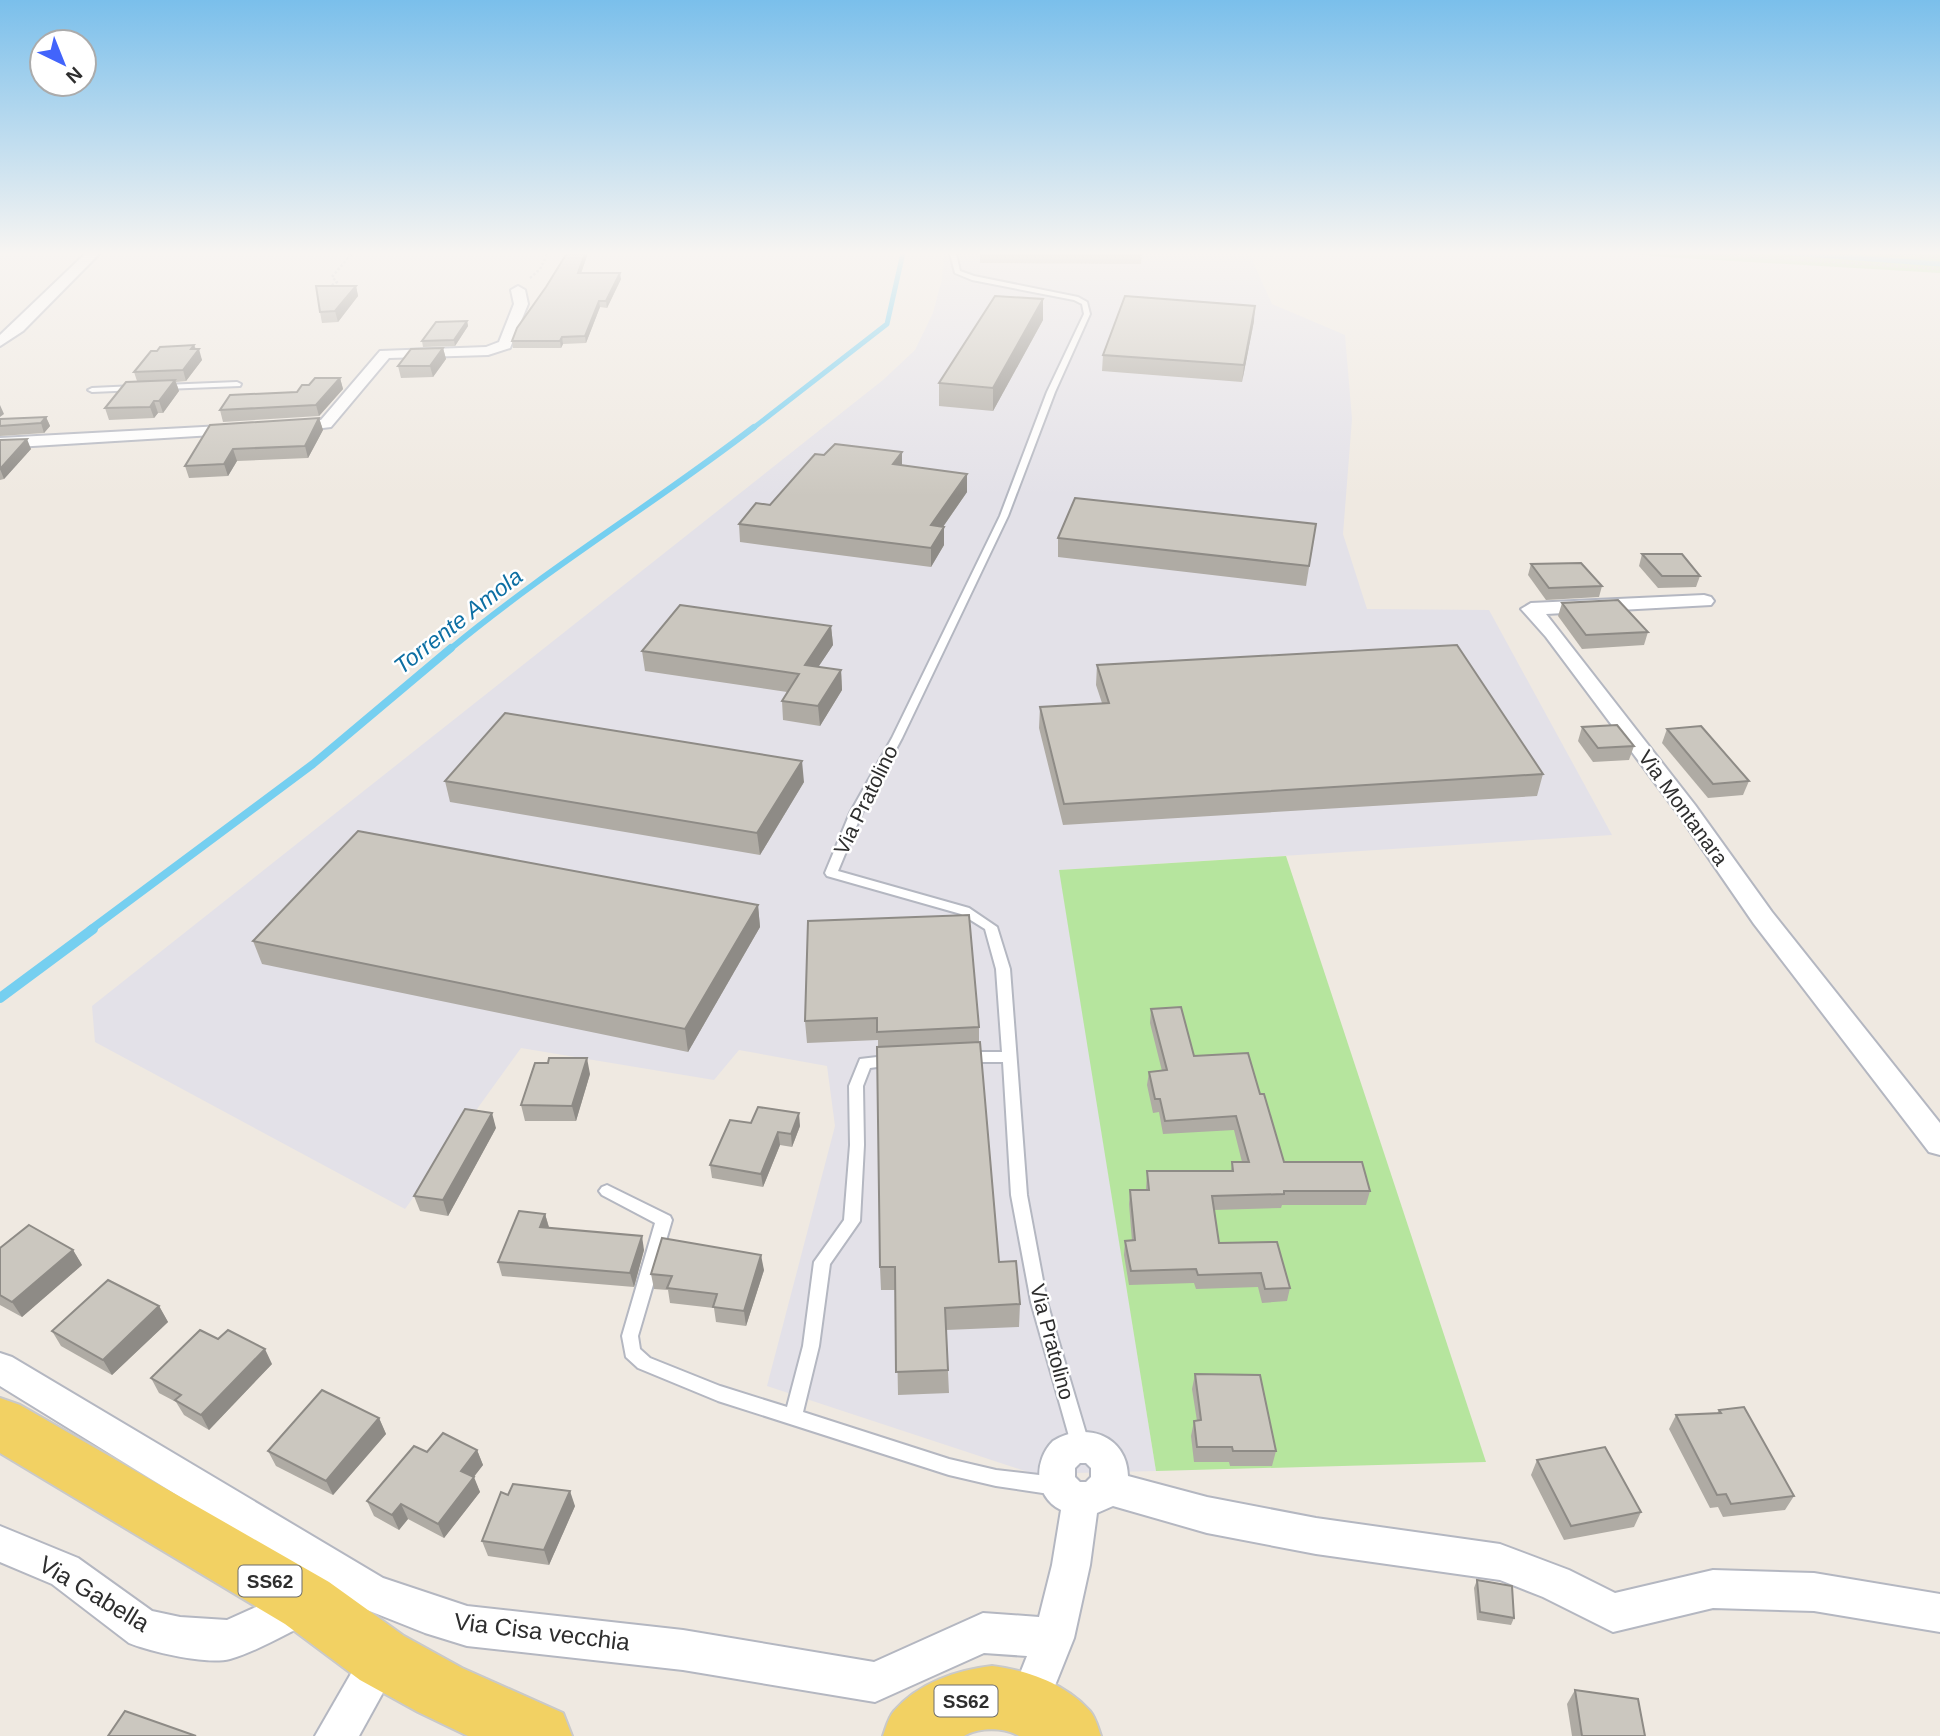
<svg xmlns="http://www.w3.org/2000/svg" width="1940" height="1736" font-family="Helvetica,sans-serif">
<rect width="100%" height="100%" fill="#efe9e1"/>
<path fill="#e3e1e8" d="M 944,253 L 1249,253 L 1272,304 L 1345,335 L 1352,419 L 1343,534 L 1367,609 L 1489,610 L 1612,835 L 1060,870 L 1156,1471 L 1034,1474 L 767,1386 L 835,1126 L 827,1066 L 739,1050 L 714,1080 L 521,1048 L 405,1209 L 95,1042 L 92,1006 L 883,380 L 915,350 L 933,313 L 942,279 Z"/>
<g fill="#b6e59e">
<path d="M 1624,253 L 1940,253 L 1940,273 L 1665,257 Z"/>
<path d="M 1286,856 L 1486,1462 L 1156,1471 L 1059,870 Z"/>
</g>
<g fill="none" stroke-linecap="round" stroke-linejoin="round">
<g stroke="#75cff0" stroke-width="5">
<path d="M 1790,253 L 1940,264"/>
<path d="M 752,429 L 887,324 L 903,253"/>
</g>
<path stroke="#75cff0" stroke-width="6" d="M 449,650 C 546,569 654,504 754,427"/>
<path stroke="#75cff0" stroke-width="8" d="M 90,930 L 313,764 L 451,648"/>
<path stroke="#75cff0" stroke-width="10" d="M 0,998 L 93,929"/>
<defs>
<g id="lane">
<path d="M 950,253 L 956,253 L 960,271 L 974,276 L 1078,297 L 1087,302 L 1090,314 L 1055,392 L 1008,516 L 902,738 L 862,813 L 838,871 L 969,908 L 997,927 L 1010,969 L 1027,1195 L 1047,1302 L 1090,1447 L 1087,1453 L 1081,1455 L 1075,1453 L 1072,1447 L 1031,1302 L 1011,1195 L 1003,1062 L 965,1062 L 960,1061 L 958,1057 L 960,1053 L 965,1052 L 1002,1052 L 996,969 L 985,929 L 961,914 L 827,876 L 825,873 L 850,813 L 892,738 L 1000,516 L 1047,392 L 1084,314 L 1082,304 L 1074,300 L 972,280 L 955,273 Z"/>
<path d="M 237,382 L 241,384 L 240,386 L 164,389 L 160,387 L 164,385 Z"/>
<path d="M 135,386 L 138,386 L 138,390 L 92,392 L 88,390 L 92,388 Z"/>
<path d="M 894,1055 L 899,1056 L 901,1060 L 899,1064 L 870,1068 L 863,1086 L 864,1145 L 860,1221 L 830,1264 L 819,1346 L 803,1412 L 949,1459 L 996,1470 L 1056,1477 L 1062,1480 L 1065,1486 L 1062,1492 L 1056,1495 L 996,1486 L 949,1475 L 718,1401 L 638,1368 L 626,1357 L 622,1336 L 655,1223 L 602,1195 L 599,1191 L 602,1187 L 607,1185 L 670,1216 L 672,1220 L 638,1336 L 640,1349 L 650,1358 L 720,1386 L 787,1407 L 803,1346 L 814,1262 L 844,1220 L 850,1145 L 849,1086 L 860,1059 Z"/>
</g>
<g id="street">
<path d="M 86,253 L 100,253 L 23,331 L 0,346 L 0,335 Z"/>
<path d="M 518,286 L 525,290 L 528,304 L 510,348 L 488,355 L 389,358 L 331,427 L 290,432 L 282,427 L 290,422 L 321,420 L 380,351 L 486,347 L 499,342 L 514,304 L 511,290 Z"/>
<path d="M 240,425 L 248,430 L 246,433 L 0,448 L 0,438 Z"/>
<path d="M 1704,595 L 1711,597 L 1714,601 L 1711,605 L 1546,614 L 1695,805 L 1772,912 L 1940,1123 L 1940,1155 L 1929,1152 L 1754,924 L 1679,815 L 1546,637 L 1521,609 L 1531,603 Z"/>
<path d="M 0,1353 L 12,1357 L 383,1578 L 467,1606 L 683,1630 L 874,1662 L 983,1613 L 1039,1617 L 1052,1565 L 1061,1510 C 1034,1497 1033,1461 1053,1441 C 1085,1421 1127,1435 1128,1476 L 1207,1497 L 1316,1518 L 1500,1544 L 1569,1570 L 1615,1593 L 1713,1570 L 1814,1573 L 1940,1594 L 1940,1632 L 1814,1611 L 1713,1608 L 1613,1632 L 1543,1597 L 1500,1580 L 1316,1554 L 1207,1533 L 1113,1506 L 1097,1513 L 1090,1565 L 1074,1638 L 1042,1718 L 1028,1724 L 1014,1718 L 1008,1704 L 1027,1656 L 984,1653 L 875,1702 L 683,1670 L 467,1646 L 425,1633 L 357,1606 L 0,1386 ZM 1080,1463 L 1086,1463 L 1091,1468 L 1091,1477 L 1086,1482 L 1080,1482 L 1075,1477 L 1075,1468 Z"/>
<path d="M 0,1526 L 78,1558 L 152,1611 L 180,1617 L 227,1620 L 305,1585 L 319,1590 L 324,1604 L 319,1618 C 292,1630 259,1651 230,1659 C 207,1665 151,1652 129,1643 L 52,1584 L 0,1562 Z"/>
<path d="M 382,1638 L 396,1644 L 402,1658 L 359,1736 L 315,1736 L 368,1644 Z"/>
</g>
<g id="primary">
<path d="M 0,1398 L 20,1405 L 329,1582 L 404,1636 L 462,1668 L 563,1713 L 572,1736 L 468,1736 L 418,1712 L 360,1680 L 285,1624 L 0,1453 Z"/>
<path d="M 992,1666 C 1027,1670 1066,1684 1090,1711 C 1096,1718 1098,1728 1101,1736 L 1019,1736 C 1005,1727 978,1727 964,1736 L 883,1736 C 886,1728 888,1718 894,1711 C 918,1683 957,1670 992,1666 Z"/>
</g>
</defs>
<use href="#lane" stroke="#b4b7c1" stroke-width="4"/>
<use href="#street" stroke="#b4b7c1" stroke-width="4"/>
<use href="#primary" stroke="#c9c9c9" stroke-width="4"/>
<g stroke="#c9c9c9" stroke-width="2.5" stroke-dasharray="2.5 2" stroke-linecap="butt">
<path d="M 1698,253 L 1940,269"/>
<path d="M 1877,253 L 1940,258"/>
<path d="M 530,278 L 540,269 L 548,253"/>
<path d="M 328,288 L 337,282 L 332,277 L 352,253"/>
</g>
<use href="#lane" fill="#fff" fill-rule="evenodd"/>
<use href="#street" fill="#fff" fill-rule="evenodd"/>
<use href="#primary" fill="#f2d163" fill-rule="evenodd"/>
</g>
<g fill="#afaba4">
<path d="M 588,253 L 581,273 L 621,279 L 607,308 L 600,307 L 586,343 L 563,344 L 561,348 L 513,348 L 512,341 Z"/>
<path d="M 980,253 L 1142,253 L 1141,264 L 980,263 Z"/>
<path d="M 356,286 L 358,296 L 338,322 L 322,323 L 320,312 Z"/>
<path d="M 1043,299 L 1043,320 L 993,411 L 939,406 L 939,383 Z"/>
<path d="M 467,321 L 468,326 L 455,346 L 423,347 L 422,341 Z"/>
<path d="M 1254,321 L 1242,382 L 1102,371 L 1103,355 Z"/>
<path d="M 194,345 L 202,360 L 186,381 L 176,382 L 179,391 L 163,413 L 158,413 L 154,418 L 109,420 L 105,408 L 137,381 L 134,372 Z"/>
<path d="M 443,348 L 446,359 L 433,377 L 401,378 L 398,366 Z"/>
<path d="M 340,378 L 343,389 L 319,416 L 223,422 L 220,410 L 297,392 L 309,385 Z"/>
<path d="M 46,417 L 50,426 L 44,433 L 0,436 L 0,419 Z"/>
<path d="M 319,418 L 323,430 L 308,458 L 237,461 L 228,476 L 189,478 L 185,466 Z"/>
<path d="M 0,440 L 31,449 L 4,479 L 0,480 Z"/>
<path d="M 902,452 L 902,465 L 967,492 L 943,527 L 944,545 L 931,567 L 740,542 L 739,524 L 770,505 L 824,455 Z"/>
<path d="M 1316,524 L 1306,586 L 1058,557 L 1058,538 Z"/>
<path d="M 1642,554 L 1700,576 L 1696,587 L 1658,588 L 1639,566 Z"/>
<path d="M 1531,564 L 1602,586 L 1599,597 L 1546,600 L 1528,575 Z"/>
<path d="M 1562,603 L 1648,632 L 1644,645 L 1582,649 L 1558,616 Z"/>
<path d="M 831,626 L 833,645 L 818,667 L 841,670 L 842,690 L 820,726 L 783,720 L 782,701 L 787,692 L 645,671 L 642,651 Z"/>
<path d="M 1097,665 L 1543,774 L 1537,796 L 1063,825 L 1039,728 L 1040,707 L 1102,703 L 1096,685 Z"/>
<path d="M 1582,727 L 1634,746 L 1629,760 L 1593,762 L 1578,741 Z"/>
<path d="M 1667,729 L 1749,781 L 1743,795 L 1708,798 L 1662,743 Z"/>
<path d="M 445,781 L 804,782 L 760,855 L 450,802 Z"/>
<path d="M 758,905 L 760,927 L 688,1052 L 262,964 L 253,941 Z"/>
<path d="M 808,921 L 979,1027 L 979,1042 L 999,1262 L 1020,1304 L 1019,1327 L 946,1330 L 949,1393 L 898,1395 L 896,1290 L 881,1290 L 880,1267 L 878,1040 L 807,1043 L 805,1021 Z"/>
<path d="M 1151,1009 L 1194,1056 L 1260,1094 L 1284,1162 L 1370,1191 L 1366,1205 L 1282,1205 L 1281,1208 L 1214,1210 L 1219,1243 L 1290,1288 L 1287,1301 L 1262,1303 L 1258,1287 L 1196,1289 L 1194,1283 L 1129,1285 L 1124,1255 L 1125,1241 L 1132,1241 L 1129,1204 L 1130,1190 L 1146,1190 L 1147,1171 L 1231,1171 L 1232,1162 L 1242,1162 L 1234,1130 L 1163,1134 L 1159,1112 L 1153,1113 L 1147,1085 L 1149,1072 L 1162,1071 L 1150,1023 Z"/>
<path d="M 590,1074 L 576,1121 L 525,1121 L 521,1105 Z"/>
<path d="M 751,1123 L 800,1126 L 792,1147 L 780,1145 L 763,1187 L 712,1178 L 710,1165 Z"/>
<path d="M 496,1128 L 448,1216 L 420,1211 L 414,1196 Z"/>
<path d="M 545,1214 L 549,1227 L 644,1250 L 634,1287 L 502,1276 L 498,1262 Z"/>
<path d="M 0,1248 L 73,1250 L 82,1265 L 22,1317 L 0,1305 Z"/>
<path d="M 764,1270 L 746,1326 L 716,1322 L 714,1308 L 670,1303 L 668,1290 L 654,1289 L 651,1274 Z"/>
<path d="M 159,1306 L 168,1322 L 112,1375 L 61,1346 L 52,1331 Z"/>
<path d="M 272,1364 L 209,1430 L 184,1415 L 176,1402 L 159,1393 L 151,1378 Z"/>
<path d="M 1195,1374 L 1276,1451 L 1272,1466 L 1230,1466 L 1229,1462 L 1194,1462 L 1191,1436 L 1194,1421 L 1197,1421 L 1192,1389 Z"/>
<path d="M 1719,1410 L 1794,1496 L 1785,1510 L 1723,1517 L 1718,1507 L 1710,1508 L 1669,1429 L 1676,1415 L 1717,1413 Z"/>
<path d="M 379,1418 L 386,1434 L 333,1495 L 276,1466 L 268,1451 Z"/>
<path d="M 477,1450 L 483,1465 L 473,1477 L 480,1492 L 444,1538 L 408,1519 L 399,1530 L 374,1516 L 367,1501 L 427,1452 Z"/>
<path d="M 1537,1460 L 1641,1512 L 1634,1527 L 1564,1540 L 1531,1475 Z"/>
<path d="M 508,1495 L 575,1506 L 549,1565 L 488,1556 L 482,1541 Z"/>
<path d="M 1477,1580 L 1514,1618 L 1511,1625 L 1477,1620 L 1474,1588 Z"/>
<path d="M 1575,1690 L 1645,1736 L 1572,1736 L 1567,1704 Z"/>
</g>
<g fill="#8e8b86">
<path d="M 585,253 L 588,253 L 579,279 L 578,273 Z"/>
<path d="M 620,273 L 621,279 L 607,308 L 606,301 Z"/>
<path d="M 356,286 L 358,296 L 338,322 L 335,311 Z"/>
<path d="M 1043,299 L 1043,320 L 993,411 L 993,388 Z"/>
<path d="M 599,301 L 600,307 L 586,343 L 585,336 Z"/>
<path d="M 1255,306 L 1254,321 L 1242,382 L 1244,365 Z"/>
<path d="M 467,321 L 468,326 L 455,346 L 454,340 Z"/>
<path d="M 562,337 L 563,344 L 561,348 L 560,341 Z"/>
<path d="M 194,345 L 196,352 L 199,349 L 202,360 L 186,381 L 183,370 L 191,349 Z"/>
<path d="M 443,348 L 446,359 L 433,377 L 430,366 Z"/>
<path d="M 340,378 L 343,389 L 319,416 L 316,405 Z"/>
<path d="M 175,380 L 179,391 L 163,413 L 159,401 Z"/>
<path d="M 154,401 L 158,413 L 154,418 L 150,407 Z"/>
<path d="M 0,405 L 4,414 L 0,417 Z"/>
<path d="M 46,417 L 50,426 L 44,433 L 41,423 Z"/>
<path d="M 319,418 L 323,430 L 308,458 L 305,446 Z"/>
<path d="M 27,439 L 31,449 L 4,479 L 0,469 Z"/>
<path d="M 233,449 L 237,461 L 228,476 L 224,464 Z"/>
<path d="M 902,452 L 902,470 L 893,464 Z"/>
<path d="M 967,474 L 967,492 L 931,544 L 931,525 Z"/>
<path d="M 944,527 L 944,545 L 931,567 L 931,548 Z"/>
<path d="M 831,626 L 833,645 L 807,684 L 805,665 Z"/>
<path d="M 841,670 L 842,690 L 820,726 L 818,706 Z"/>
<path d="M 802,761 L 804,782 L 760,855 L 757,833 Z"/>
<path d="M 758,905 L 760,927 L 688,1052 L 685,1029 Z"/>
<path d="M 587,1058 L 590,1074 L 576,1121 L 572,1106 Z"/>
<path d="M 492,1113 L 496,1128 L 448,1216 L 443,1200 Z"/>
<path d="M 799,1113 L 800,1126 L 792,1147 L 791,1134 Z"/>
<path d="M 778,1132 L 780,1145 L 763,1187 L 761,1174 Z"/>
<path d="M 545,1214 L 549,1228 L 540,1227 Z"/>
<path d="M 642,1236 L 644,1250 L 634,1287 L 630,1273 Z"/>
<path d="M 73,1250 L 82,1265 L 22,1317 L 12,1302 Z"/>
<path d="M 761,1255 L 764,1270 L 746,1326 L 744,1311 Z"/>
<path d="M 159,1306 L 168,1322 L 112,1375 L 103,1360 Z"/>
<path d="M 265,1349 L 272,1364 L 209,1430 L 201,1415 Z"/>
<path d="M 379,1418 L 386,1434 L 333,1495 L 326,1481 Z"/>
<path d="M 477,1450 L 483,1465 L 467,1486 L 461,1471 Z"/>
<path d="M 474,1477 L 480,1492 L 444,1538 L 438,1524 Z"/>
<path d="M 570,1491 L 575,1506 L 549,1565 L 544,1550 Z"/>
<path d="M 401,1504 L 408,1519 L 399,1530 L 392,1515 Z"/>
</g>
<g fill="#cbc7bf" stroke="#8e8b86" stroke-width="2">
<path d="M 567,253 L 585,253 L 578,273 L 620,273 L 606,301 L 599,301 L 585,336 L 562,337 L 560,341 L 512,341 L 517,328 L 546,287 Z"/>
<path d="M 316,286 L 356,286 L 335,311 L 320,312 Z"/>
<path d="M 995,296 L 1043,299 L 993,388 L 939,383 Z"/>
<path d="M 1125,296 L 1255,306 L 1244,365 L 1103,355 Z"/>
<path d="M 467,321 L 454,340 L 422,341 L 436,322 Z"/>
<path d="M 194,345 L 191,349 L 199,349 L 183,370 L 134,372 L 151,351 L 157,351 L 160,347 Z"/>
<path d="M 443,348 L 430,366 L 398,366 L 411,349 Z"/>
<path d="M 315,378 L 340,378 L 316,405 L 220,410 L 230,395 L 297,392 L 302,385 L 309,385 Z"/>
<path d="M 175,380 L 159,401 L 154,401 L 150,407 L 105,408 L 126,382 Z"/>
<path d="M 46,417 L 41,423 L 0,426 L 0,419 Z"/>
<path d="M 319,418 L 305,446 L 233,449 L 224,464 L 185,466 L 210,425 Z"/>
<path d="M 27,439 L 0,469 L 0,440 Z"/>
<path d="M 835,444 L 902,452 L 893,464 L 967,474 L 931,525 L 944,527 L 931,548 L 739,524 L 756,503 L 770,505 L 815,454 L 824,455 Z"/>
<path d="M 1075,498 L 1316,524 L 1309,566 L 1058,538 Z"/>
<path d="M 1642,554 L 1682,554 L 1700,576 L 1662,576 Z"/>
<path d="M 1581,563 L 1602,586 L 1549,588 L 1531,564 Z"/>
<path d="M 1618,600 L 1648,632 L 1586,635 L 1562,603 Z"/>
<path d="M 680,605 L 831,626 L 805,665 L 841,670 L 818,706 L 782,701 L 799,674 L 642,651 Z"/>
<path d="M 1457,645 L 1543,774 L 1064,804 L 1040,707 L 1109,703 L 1097,665 Z"/>
<path d="M 505,713 L 802,761 L 757,833 L 445,781 Z"/>
<path d="M 1617,725 L 1634,746 L 1598,748 L 1582,727 Z"/>
<path d="M 1701,726 L 1749,781 L 1713,784 L 1667,729 Z"/>
<path d="M 358,831 L 758,905 L 685,1029 L 253,941 Z"/>
<path d="M 969,915 L 979,1027 L 877,1032 L 877,1018 L 805,1021 L 808,921 Z"/>
<path d="M 1181,1007 L 1194,1056 L 1248,1053 L 1260,1094 L 1264,1094 L 1284,1162 L 1362,1162 L 1370,1191 L 1284,1191 L 1284,1194 L 1212,1196 L 1219,1243 L 1277,1242 L 1290,1288 L 1265,1289 L 1261,1273 L 1198,1275 L 1196,1269 L 1131,1271 L 1125,1241 L 1135,1240 L 1130,1190 L 1149,1190 L 1147,1171 L 1233,1171 L 1232,1162 L 1249,1162 L 1236,1116 L 1165,1121 L 1160,1099 L 1155,1099 L 1149,1072 L 1167,1070 L 1151,1009 Z"/>
<path d="M 980,1042 L 999,1262 L 1016,1261 L 1020,1304 L 945,1308 L 948,1370 L 896,1372 L 895,1267 L 880,1267 L 877,1047 Z"/>
<path d="M 549,1058 L 587,1058 L 572,1106 L 521,1105 L 535,1063 L 548,1063 Z"/>
<path d="M 758,1107 L 799,1113 L 791,1134 L 778,1132 L 761,1174 L 710,1165 L 730,1120 L 751,1123 Z"/>
<path d="M 465,1109 L 492,1113 L 443,1200 L 414,1196 Z"/>
<path d="M 519,1211 L 545,1214 L 540,1227 L 642,1236 L 630,1273 L 498,1262 Z"/>
<path d="M 29,1225 L 73,1250 L 12,1302 L 0,1295 L 0,1248 Z"/>
<path d="M 662,1238 L 761,1255 L 744,1311 L 713,1307 L 717,1294 L 667,1288 L 672,1276 L 651,1274 Z"/>
<path d="M 108,1280 L 159,1306 L 103,1360 L 52,1331 Z"/>
<path d="M 200,1330 L 218,1339 L 228,1330 L 265,1349 L 201,1415 L 175,1400 L 181,1395 L 151,1378 Z"/>
<path d="M 1195,1374 L 1260,1375 L 1276,1451 L 1233,1451 L 1232,1447 L 1197,1447 L 1194,1421 L 1201,1420 Z"/>
<path d="M 322,1390 L 379,1418 L 326,1481 L 268,1451 Z"/>
<path d="M 1744,1407 L 1794,1496 L 1731,1504 L 1726,1494 L 1717,1495 L 1676,1415 L 1721,1413 L 1719,1410 Z"/>
<path d="M 443,1433 L 477,1450 L 461,1471 L 474,1477 L 438,1524 L 401,1504 L 392,1515 L 367,1501 L 414,1446 L 427,1452 Z"/>
<path d="M 1605,1447 L 1641,1512 L 1571,1526 L 1537,1460 Z"/>
<path d="M 513,1484 L 570,1491 L 544,1550 L 482,1541 L 501,1492 L 508,1495 Z"/>
<path d="M 1477,1580 L 1512,1586 L 1514,1618 L 1480,1612 Z"/>
<path d="M 1575,1690 L 1638,1699 L 1645,1736 L 1582,1736 Z"/>
<path d="M 125,1711 L 196,1736 L 108,1736 Z"/>
</g>
<linearGradient id="sky" x2="0" y2="1"><stop stop-color="#7abfeb"/><stop offset="0.51" stop-color="#f8f5f2"/><stop offset="1" stop-color="#f8f5f2" stop-opacity="0"/></linearGradient>
<rect width="1940" height="496" fill="url(#sky)"/>
<g text-anchor="middle" stroke-width="5" stroke-linejoin="round" paint-order="stroke">
<g fill="#fff" stroke="#6d6d6d" stroke-width="2">
<rect x="238.5" y="1565.5" width="63" height="31" rx="5"/>
<rect x="934.5" y="1685.5" width="63" height="31" rx="5"/>
</g>
<g font-size="19" font-weight="bold" fill="#2e2e2e">
<text x="270" y="1588">SS62</text>
<text x="966" y="1708">SS62</text>
</g>
<g font-size="21" fill="#2e2e2e" stroke="#fff">
<text transform="translate(866 800) rotate(-64)" y="7">Via Pratolino</text>
<text transform="translate(1683 808) rotate(54)" y="7">Via Montanara</text>
<text transform="translate(1052 1342) rotate(75)" y="7">Via Pratolino</text>
</g>
<g font-size="23" font-style="italic" fill="#0d6fa3" stroke="#fff">
<text transform="translate(458 621) rotate(-38)" y="8">Torrente Amola</text>
</g>
<g font-size="24" fill="#2e2e2e" stroke="#fff">
<text transform="translate(94 1594) rotate(31)" y="8">Via Gabella</text>
<text transform="translate(542 1632) rotate(7)" y="8">Via Cisa vecchia</text>
</g>
</g>
<g transform="translate(63 63) rotate(137)"><circle r="33" fill="#ffffff" stroke="#ababab" stroke-width="2"/>
<path d="M0-5L12 26L0 18L-12 26Z" fill="#4264fb"/>
<text y="-10" font-size="19" font-weight="bold" text-anchor="middle" fill="#2e2e2e">N</text>
</g>
</svg>
